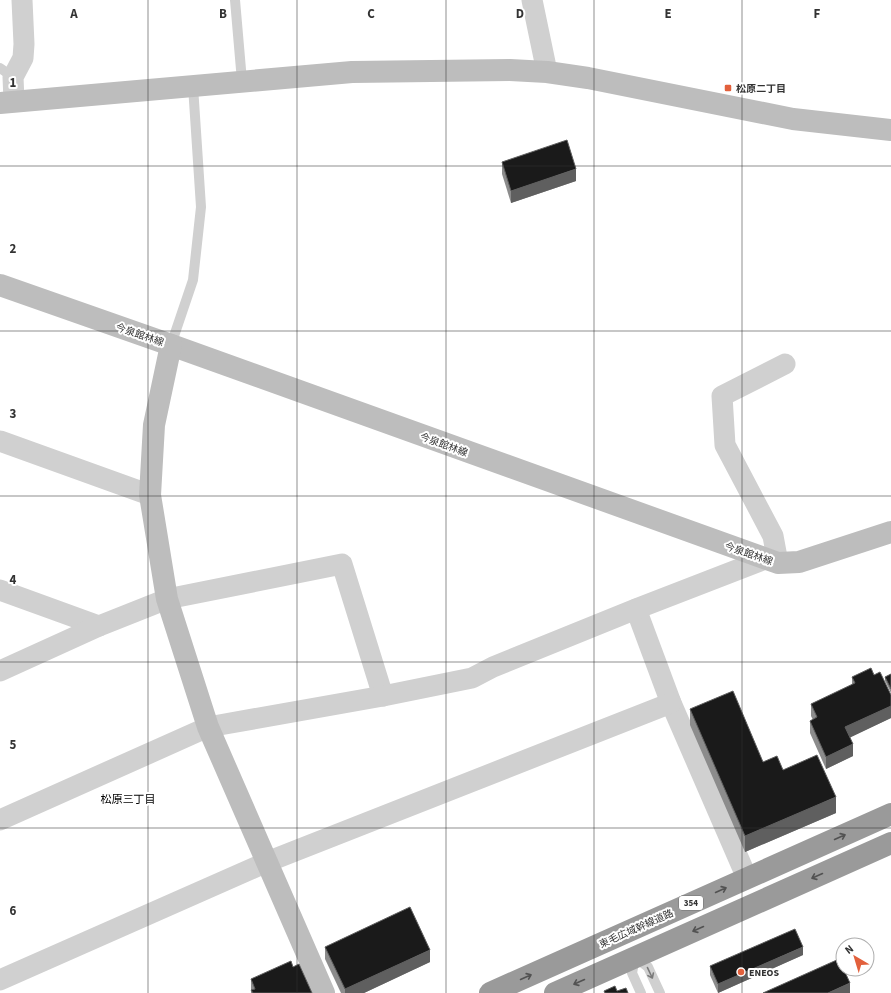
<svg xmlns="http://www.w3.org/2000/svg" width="891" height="993" font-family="'Source Sans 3','Noto Sans JP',sans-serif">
<rect width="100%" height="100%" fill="#fff"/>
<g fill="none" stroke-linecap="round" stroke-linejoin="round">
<g stroke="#d0d0d0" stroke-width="10">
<path d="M 235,0 L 242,81"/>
<path d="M 0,68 L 13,77"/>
<path d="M 171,345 L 193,280 L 201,207 L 193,86"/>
<path d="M 641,993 L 632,973 L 635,957 L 648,967 L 660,993"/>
</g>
<g stroke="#d0d0d0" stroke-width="21">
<path d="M 532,0 L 547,72"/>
<path d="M 14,101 L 13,77 L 23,58 L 24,44 L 22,0"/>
<path d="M 0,441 L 150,495"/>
<path d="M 778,563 L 773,536 L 725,445 L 722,396 L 785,364"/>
<path d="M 0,590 L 99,626"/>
<path d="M 636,609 L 671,703 L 747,878"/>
<path d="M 0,671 L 99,626 L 167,599 L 342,564 L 383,696"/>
<path d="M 0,820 L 208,727 L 383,696 L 472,678 L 493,667 L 636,609 L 765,559"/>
<path d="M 0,980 L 267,862 L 671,703"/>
</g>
<g stroke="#bdbdbd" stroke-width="22">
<path d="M 0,103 L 352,72 L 510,70 L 547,72 L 588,78 L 793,119 L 891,130"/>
<path d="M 0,285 L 171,345 L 778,563 L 799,562 L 891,532"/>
<path d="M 171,345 L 154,425 L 150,495 L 167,599 L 208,727 L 324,993"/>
</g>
<g stroke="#9a9a9a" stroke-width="22">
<path d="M 490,993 L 891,814"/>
<path d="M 555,993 L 891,843"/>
</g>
</g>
<g fill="#8c8c8c">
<path d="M 502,162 L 576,181 L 511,203 L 502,174 Z"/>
<path d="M 891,674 L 891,693 L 885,681 L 885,677 Z"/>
<path d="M 874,675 L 891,695 L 891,718 L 850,737 L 853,756 L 826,769 L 810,733 L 810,721 L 813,720 L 811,716 L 811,704 L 852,685 L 852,677 Z"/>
<path d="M 690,709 L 763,762 L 783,770 L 836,813 L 745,852 L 690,725 Z"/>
<path d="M 325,947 L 430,962 L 364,993 L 341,993 L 325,959 Z"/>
<path d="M 803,955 L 718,993 L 710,975 L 710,966 Z"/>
<path d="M 293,967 L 312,993 L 251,993 L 251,979 Z"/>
</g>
<g fill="#5f5f5f">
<path d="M 576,169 L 576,181 L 511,203 L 511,191 Z"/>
<path d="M 891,706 L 891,718 L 845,740 L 845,727 Z"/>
<path d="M 853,744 L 853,756 L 826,769 L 826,757 Z"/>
<path d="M 836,797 L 836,813 L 745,852 L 745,836 Z"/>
<path d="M 803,947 L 803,955 L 718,993 L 718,984 Z"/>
<path d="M 430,950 L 430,962 L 364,993 L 345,993 L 345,989 Z"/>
<path d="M 850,983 L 850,993 L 828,993 Z"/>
</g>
<g fill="#1a1a1a" stroke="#5f5f5f">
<path d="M 567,140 L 576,169 L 511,191 L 502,162 Z"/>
<path d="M 871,668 L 874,675 L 880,672 L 891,695 L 891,706 L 845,727 L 853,744 L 826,757 L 810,721 L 817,717 L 811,704 L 855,683 L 852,677 Z"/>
<path d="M 891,674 L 891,689 L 885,677 Z"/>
<path d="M 733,691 L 763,762 L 777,756 L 783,770 L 817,755 L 836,797 L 745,836 L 690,709 Z"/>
<path d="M 410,907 L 430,950 L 345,989 L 325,947 Z"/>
<path d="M 795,929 L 803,947 L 718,984 L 710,966 Z"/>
<path d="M 839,959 L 850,983 L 828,993 L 763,993 Z"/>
<path d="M 291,961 L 293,967 L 299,964 L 312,993 L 253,993 L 251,990 L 255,989 L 251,979 Z"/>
<path d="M 615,986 L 617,991 L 626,988 L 628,993 L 605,993 L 604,991 Z"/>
</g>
<defs><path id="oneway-shaft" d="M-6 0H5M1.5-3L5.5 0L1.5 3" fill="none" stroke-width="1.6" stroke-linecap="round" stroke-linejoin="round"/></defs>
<g stroke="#525252">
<use href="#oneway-shaft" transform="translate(840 837) rotate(-24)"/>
<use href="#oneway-shaft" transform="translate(817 876) rotate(156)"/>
<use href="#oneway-shaft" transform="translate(721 890) rotate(-24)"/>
<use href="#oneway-shaft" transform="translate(698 929) rotate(156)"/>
<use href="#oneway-shaft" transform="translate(526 977) rotate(-24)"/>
<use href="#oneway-shaft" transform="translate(579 982) rotate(156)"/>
</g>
<use stroke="#7a7a7a" href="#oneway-shaft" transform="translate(650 973) rotate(65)"/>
<path fill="none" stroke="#333" stroke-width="1" stroke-opacity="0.55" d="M 148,0 L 148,993M 297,0 L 297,993M 446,0 L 446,993M 594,0 L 594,993M 742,0 L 742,993M 0,166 L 891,166M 0,331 L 891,331M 0,496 L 891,496M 0,662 L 891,662M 0,828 L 891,828"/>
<g fill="#e2603c" stroke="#fff" stroke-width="1.5">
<rect x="724" y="84" width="8" height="8" rx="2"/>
<circle cx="741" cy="972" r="4"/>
</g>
<g text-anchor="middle" stroke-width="4" stroke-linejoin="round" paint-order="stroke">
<rect fill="#fff" stroke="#707070" stroke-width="1" x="679" y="896" width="24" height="14" rx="3"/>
<g font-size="9" font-weight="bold" fill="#333">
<text x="691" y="906">354</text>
</g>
<g font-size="10" font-weight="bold" fill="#333" stroke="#fff" text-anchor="start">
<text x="736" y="92">松原二丁目</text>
<text x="749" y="976">ENEOS</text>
</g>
<g font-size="10" fill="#333" stroke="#fff">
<text transform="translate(140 334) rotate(19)" y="4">今泉館林線</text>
<text transform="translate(444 444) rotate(20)" y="4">今泉館林線</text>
<text transform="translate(749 553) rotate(19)" y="4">今泉館林線</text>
<text transform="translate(636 928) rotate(-24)" y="4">東毛広域幹線道路</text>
</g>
<g font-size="11" fill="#000" stroke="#fff">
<text x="128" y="803">松原三丁目</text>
</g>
</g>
<g font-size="13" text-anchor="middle" font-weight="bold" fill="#333" stroke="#fff" stroke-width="4" stroke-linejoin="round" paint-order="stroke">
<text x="74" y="18">A</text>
<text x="223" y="18">B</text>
<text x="371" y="18">C</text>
<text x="520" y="18">D</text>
<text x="668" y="18">E</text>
<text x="817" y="18">F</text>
<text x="13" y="87">1</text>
<text x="13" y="253">2</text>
<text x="13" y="418">3</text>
<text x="13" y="584">4</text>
<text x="13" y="749">5</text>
<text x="13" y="915">6</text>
</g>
<g transform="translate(855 957) rotate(322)"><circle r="19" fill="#ffffff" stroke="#adadad"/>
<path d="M0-3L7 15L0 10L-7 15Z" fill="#e2603c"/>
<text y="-6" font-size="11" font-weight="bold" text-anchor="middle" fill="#333333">N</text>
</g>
</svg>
